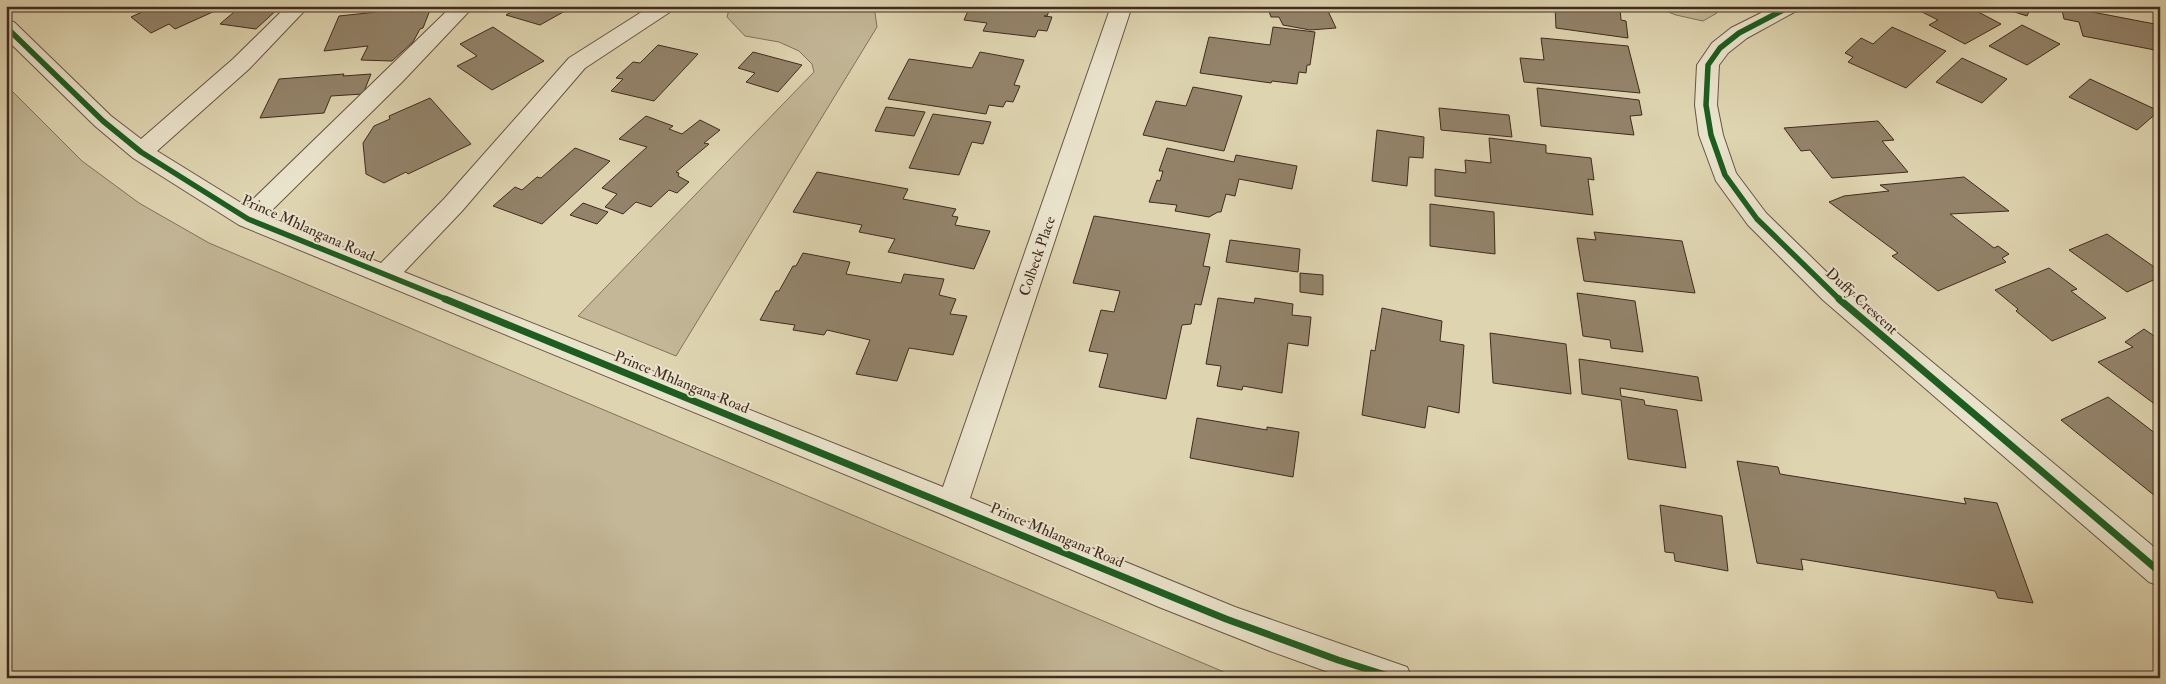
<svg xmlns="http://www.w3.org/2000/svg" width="2166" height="684" font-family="'IM FELL Double Pica',serif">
<rect width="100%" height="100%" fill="#ded4b0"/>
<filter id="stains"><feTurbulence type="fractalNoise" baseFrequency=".004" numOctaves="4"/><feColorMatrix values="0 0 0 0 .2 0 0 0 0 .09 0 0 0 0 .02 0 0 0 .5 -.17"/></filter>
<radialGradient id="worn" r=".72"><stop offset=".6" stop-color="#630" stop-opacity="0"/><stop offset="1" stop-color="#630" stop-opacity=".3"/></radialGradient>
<g fill="#c3b797" stroke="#82715b">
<path d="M 730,6 L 874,6 L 877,27 L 676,356 L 578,316 L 814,72 L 812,64 L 799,51 L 779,42 L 745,36 L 727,17 Z"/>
<path d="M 1652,6 L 1712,6 L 1717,13 L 1703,21 L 1676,15 Z"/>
<path d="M 6,85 L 82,161 L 139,203 L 209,243 L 1224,672 L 1232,678 L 6,678 Z"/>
</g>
<g fill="#93836a" stroke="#412b1f">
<path d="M 155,6 L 226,6 L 175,29 L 169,24 L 151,33 L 131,17 Z"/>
<path d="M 241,6 L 281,6 L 256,29 L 220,24 Z"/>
<path d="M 380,6 L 412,6 L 410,12 L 430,10 L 423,28 L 420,29 L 413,42 L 392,61 L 361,60 L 368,46 L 324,51 L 339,16 L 377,12 Z"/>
<path d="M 512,6 L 574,6 L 540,25 L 506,15 L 516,9 Z"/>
<path d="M 970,6 L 1051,6 L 1047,16 L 1044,16 L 1052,17 L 1047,31 L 1038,30 L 1035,37 L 983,31 L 987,23 L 964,20 Z"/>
<path d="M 1267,6 L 1346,6 L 1347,10 L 1328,11 L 1336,28 L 1310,30 L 1283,25 L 1279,17 L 1271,17 Z"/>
<path d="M 1555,6 L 1620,8 L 1621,20 L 1626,21 L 1628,38 L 1556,28 Z"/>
<path d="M 1918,6 L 1967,6 L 2001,24 L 1965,44 L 1929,25 L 1938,20 L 1914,8 Z"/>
<path d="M 1996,6 L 2030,6 L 2031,7 L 2027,16 Z"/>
<path d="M 2061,6 L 2160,25 L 2160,51 L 2083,36 L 2079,22 L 2064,19 Z"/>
<path d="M 2022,25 L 2060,44 L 2027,65 L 1989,46 Z"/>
<path d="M 493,27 L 544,61 L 492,90 L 457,66 L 477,56 L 460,44 Z"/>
<path d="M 1273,27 L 1315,32 L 1310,65 L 1307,65 L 1306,73 L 1299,72 L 1297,84 L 1272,81 L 1271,83 L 1200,73 L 1209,37 L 1270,45 Z"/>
<path d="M 1892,27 L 1946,51 L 1906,88 L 1848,62 L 1853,57 L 1845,53 L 1861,38 L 1873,44 Z"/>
<path d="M 1541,38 L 1628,46 L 1640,93 L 1524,82 L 1520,58 L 1544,60 Z"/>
<path d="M 658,45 L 698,54 L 654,101 L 611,91 L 623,79 L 616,78 L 633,62 L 640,63 Z"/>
<path d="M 753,52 L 802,65 L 778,92 L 746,82 L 755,73 L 738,68 Z"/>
<path d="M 980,52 L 1024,60 L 1014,85 L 1020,86 L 1013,102 L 1006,101 L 1003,107 L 989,105 L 986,114 L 888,99 L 909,59 L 972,68 Z"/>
<path d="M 1962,58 L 2007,79 L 1982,103 L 1936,82 Z"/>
<path d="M 344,74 L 343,76 L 371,74 L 363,94 L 331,96 L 324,113 L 260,118 L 279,79 Z"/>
<path d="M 2090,79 L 2159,111 L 2137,130 L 2069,97 Z"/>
<path d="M 1193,87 L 1242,96 L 1224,151 L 1143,135 L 1156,101 L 1186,106 Z"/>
<path d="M 1537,88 L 1639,100 L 1642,115 L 1630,116 L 1634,135 L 1541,126 Z"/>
<path d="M 430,98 L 471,144 L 408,174 L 406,172 L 384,183 L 366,174 L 363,143 L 374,126 L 390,119 L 389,116 Z"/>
<path d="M 886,107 L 925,112 L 914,136 L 875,131 Z"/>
<path d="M 1439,108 L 1509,115 L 1512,137 L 1441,130 Z"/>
<path d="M 933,114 L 991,122 L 983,144 L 972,142 L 959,175 L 909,168 Z"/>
<path d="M 646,116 L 673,126 L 669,129 L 682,134 L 700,120 L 720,130 L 704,143 L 709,144 L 676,172 L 679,173 L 678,176 L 689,182 L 677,193 L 669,190 L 651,207 L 636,202 L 623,214 L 605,207 L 617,194 L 602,188 L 647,147 L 619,139 Z"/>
<path d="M 1878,121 L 1894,140 L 1882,141 L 1908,172 L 1832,178 L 1810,150 L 1801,151 L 1784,128 Z"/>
<path d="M 1377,130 L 1424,137 L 1423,158 L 1409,157 L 1407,186 L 1372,181 Z"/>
<path d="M 1489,138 L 1546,145 L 1546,153 L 1591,158 L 1594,180 L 1588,179 L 1593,215 L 1435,196 L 1435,169 L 1466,173 L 1465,160 L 1491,163 Z"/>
<path d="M 575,148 L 610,161 L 542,224 L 493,206 L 515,187 L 522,190 L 537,177 L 541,178 Z"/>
<path d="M 1167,148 L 1234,162 L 1236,155 L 1297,166 L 1292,189 L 1239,179 L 1235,196 L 1226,194 L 1221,212 L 1218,212 L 1209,217 L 1175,211 L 1177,205 L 1149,202 L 1157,180 L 1160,181 L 1163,171 L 1159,171 Z"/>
<path d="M 817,172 L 908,189 L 903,199 L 956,209 L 952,216 L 958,217 L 955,225 L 990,231 L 974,269 L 888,252 L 895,239 L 859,232 L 862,225 L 793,212 Z"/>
<path d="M 1964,177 L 2009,211 L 1950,214 L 1994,248 L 1998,246 L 2009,254 L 2002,258 L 2006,262 L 1938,291 L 1892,256 L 1898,253 L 1829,202 L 1844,196 L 1889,191 L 1880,185 Z"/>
<path d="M 583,203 L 608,212 L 597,224 L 570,215 Z"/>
<path d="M 1430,204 L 1494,212 L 1495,254 L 1430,246 Z"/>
<path d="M 1094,216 L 1210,234 L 1203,266 L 1210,267 L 1201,305 L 1195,304 L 1191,324 L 1182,325 L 1166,399 L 1099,387 L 1108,354 L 1089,351 L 1101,310 L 1114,312 L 1120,291 L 1073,283 Z"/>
<path d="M 1594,232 L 1682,241 L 1695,293 L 1584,281 L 1577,238 L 1596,240 Z"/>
<path d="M 2107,234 L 2160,271 L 2160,277 L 2127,292 L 2069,250 Z"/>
<path d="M 1230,240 L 1300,249 L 1298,272 L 1226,262 Z"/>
<path d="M 803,253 L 850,262 L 846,274 L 901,283 L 904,274 L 944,279 L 939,295 L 956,299 L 950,314 L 967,316 L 953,355 L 909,348 L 897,381 L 856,374 L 870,340 L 827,330 L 824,335 L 793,330 L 795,325 L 760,320 L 776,291 L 779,291 L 793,266 L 796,266 Z"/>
<path d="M 2049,268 L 2077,289 L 2071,291 L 2106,318 L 2052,341 L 2016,311 L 2018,309 L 1995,290 Z"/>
<path d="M 1300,273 L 1323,275 L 1323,295 L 1300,292 Z"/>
<path d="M 1577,293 L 1635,301 L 1643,352 L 1611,348 L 1610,340 L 1583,336 Z"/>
<path d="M 1218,298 L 1254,303 L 1255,298 L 1293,304 L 1292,315 L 1311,317 L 1308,346 L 1288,343 L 1282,393 L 1243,386 L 1242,390 L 1217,386 L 1221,366 L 1206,364 Z"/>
<path d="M 1382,308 L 1442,321 L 1440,341 L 1464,345 L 1459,413 L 1428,406 L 1425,428 L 1362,415 L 1371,350 L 1375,351 Z"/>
<path d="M 2144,329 L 2160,340 L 2160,408 L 2098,362 L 2133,347 L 2125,342 Z"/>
<path d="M 1490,333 L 1566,344 L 1571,394 L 1493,383 Z"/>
<path d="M 1579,359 L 1698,377 L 1702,401 L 1620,388 L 1621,396 L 1644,400 L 1645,405 L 1677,410 L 1686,468 L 1628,459 L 1621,400 L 1582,394 Z"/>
<path d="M 2108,397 L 2160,437 L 2160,500 L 2061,420 Z"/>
<path d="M 1197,418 L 1267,430 L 1267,427 L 1299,432 L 1293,477 L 1190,458 Z"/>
<path d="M 1737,461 L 1778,467 L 1780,474 L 1966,504 L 1964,498 L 1997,503 L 2033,603 L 1998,598 L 1995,591 L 1801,559 L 1803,570 L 1757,563 Z"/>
<path d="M 1660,505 L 1722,516 L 1728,571 L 1675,561 L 1674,553 L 1665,552 Z"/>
</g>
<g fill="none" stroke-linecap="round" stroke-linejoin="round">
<defs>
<g id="minor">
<path d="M 287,6 L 309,6 L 249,69 L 157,151 L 246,206 L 452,6 L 474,6 L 403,81 L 266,216 L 381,263 L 444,199 L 569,58 L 651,6 L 676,6 L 673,10 L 585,68 L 462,211 L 404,272 L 943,487 L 1111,6 L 1132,6 L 970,498 L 1235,607 L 1407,667 L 1412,678 L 1345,678 L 1270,651 L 1159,607 L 939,513 L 239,225 L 133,158 L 95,126 L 6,39 L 6,21 L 14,22 L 111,116 L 141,139 L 233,59 Z"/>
<path d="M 1775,6 L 1801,6 L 1798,10 L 1747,38 L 1728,53 L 1719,65 L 1717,105 L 1723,135 L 1736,173 L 1766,213 L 1841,286 L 2160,552 L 2160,586 L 2149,582 L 1823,300 L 1748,225 L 1716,181 L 1699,135 L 1695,105 L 1697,65 L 1712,43 L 1731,28 Z"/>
</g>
</defs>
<use href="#minor" stroke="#685543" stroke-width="2"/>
<use href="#minor" fill="#eae3cc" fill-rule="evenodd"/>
<defs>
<g id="cycleway-far1">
<path d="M 1791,6 L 1739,33 L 1720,48 L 1708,65 L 1706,105 L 1711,135 L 1725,175 L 1757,219 L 1840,300"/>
<path d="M 6,27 L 103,121 L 141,152 L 248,219 L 448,300"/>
</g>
<g id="cycleway">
<path d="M 445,299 L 1226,619 L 1338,660 L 1395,678"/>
<path d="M 1839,299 L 2160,572"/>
</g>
</defs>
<use href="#cycleway-far1" stroke="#eae3cc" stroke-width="8"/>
<use href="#cycleway" stroke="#eae3cc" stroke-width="10"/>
<use href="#cycleway-far1" stroke="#1b5e20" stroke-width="5.5"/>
<use href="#cycleway" stroke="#1b5e20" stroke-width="7"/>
</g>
<g text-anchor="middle" stroke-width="4" stroke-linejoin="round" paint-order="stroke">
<g font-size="15" fill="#412b1f" stroke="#eae3cc">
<text transform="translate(308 228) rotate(24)" y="5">Prince Mhlangana Road</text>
<text transform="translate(1037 256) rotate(-71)" y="5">Colbeck Place</text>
<text transform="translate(1862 301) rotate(42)" y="5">Duffy Crescent</text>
<text transform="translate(682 382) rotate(22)" y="5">Prince Mhlangana Road</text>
<text transform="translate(1057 535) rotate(23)" y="5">Prince Mhlangana Road</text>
</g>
</g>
<rect width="2166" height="684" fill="none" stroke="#ded4b0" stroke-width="25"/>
<rect x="8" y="8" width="2151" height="669" fill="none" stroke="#412b1f" stroke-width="2.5"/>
<rect x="12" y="12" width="2141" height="659" fill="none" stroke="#412b1f"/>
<rect width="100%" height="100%" filter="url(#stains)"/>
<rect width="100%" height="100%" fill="url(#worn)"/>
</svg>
